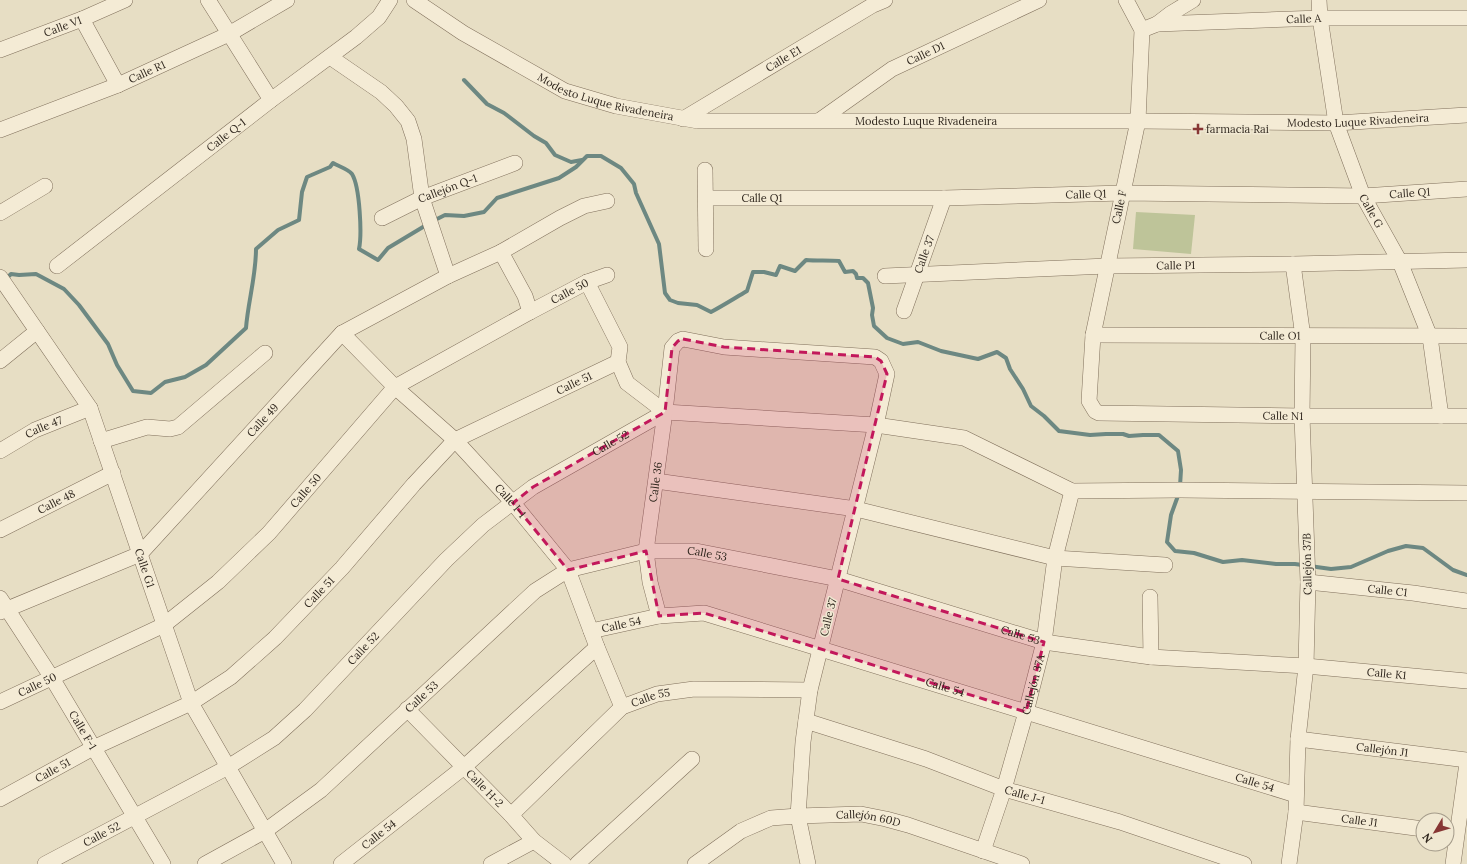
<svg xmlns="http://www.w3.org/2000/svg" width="1467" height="864" font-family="Lora,serif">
<rect width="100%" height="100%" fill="#e7dec4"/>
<path fill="#bec499" d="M 1136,212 L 1195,215 L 1191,254 L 1133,249 Z"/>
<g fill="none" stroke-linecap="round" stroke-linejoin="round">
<g stroke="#6d8882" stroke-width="4">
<path d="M 464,80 L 487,104 L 504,113 L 534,136 L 546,143 L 555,155 L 571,162 L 582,160"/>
<path d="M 433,221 L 445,215 L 464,216 L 484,212 L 497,198 L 559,178 L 576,167 L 587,156 L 601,156 L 621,168 L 634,184 L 636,193 L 659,244 L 665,293 L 670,300 L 678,303 L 697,305 L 711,312 C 724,305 735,298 747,291 L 753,272 L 764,272 L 776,275 L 780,266 L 795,271 L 806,260 C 817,261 828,260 839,261 L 845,272 L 853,271 L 856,274 L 857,278 L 863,278 L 868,283 L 873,308 L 872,315 L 874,326 L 887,338 L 903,344 L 918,342 L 941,351 L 978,359 L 997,352 L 1006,358 L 1010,369 L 1023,389 L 1031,406 L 1044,416 L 1059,431 L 1090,435 L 1106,434 L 1123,434 L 1129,436 L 1143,435 L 1159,435 L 1178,451 L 1181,470 L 1180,486"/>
<path d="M 5,280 L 11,274 L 19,275 L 36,274 L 64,289 L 79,305 L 108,344 L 117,365 L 133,391 L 151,393 L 165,382 L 185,377 L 206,365 L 246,328 C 248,302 256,276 256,249 L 278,230 L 299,220 L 302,192 L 307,177 L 330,167 L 333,163 C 338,166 348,169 352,174 C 360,187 362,235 359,249 L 378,260 L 388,248 L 428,224"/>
<path d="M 1179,493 L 1171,515 L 1167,542 L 1175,551 L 1194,553 L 1223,562 L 1242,560 L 1276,564 L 1295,564 L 1331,569 L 1351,567 L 1388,551 L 1406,546 L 1423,548 L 1453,570 L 1467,575"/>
</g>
<defs>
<g id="minor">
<path d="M 208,0 L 271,100"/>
<path id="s1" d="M 414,0 L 463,33 L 565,91 L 616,106 L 698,121 L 1138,121 L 1336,123 L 1467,115"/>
<path id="s2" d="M 1126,0 L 1142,30 L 1138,121 L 1093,335 L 1089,401 L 1095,411 L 1099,413 L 1302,416 L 1467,416"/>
<path id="s3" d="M 1319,0 L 1320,18 L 1336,123 L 1363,196 L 1400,262 L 1430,337 L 1441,416"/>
<path d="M 82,19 L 118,85"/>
<path d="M 1157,24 L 1170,14 L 1193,0"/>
<path id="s4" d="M 1142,30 L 1157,24 L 1320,18 L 1467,18"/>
<path id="s5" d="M 0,50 L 82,19 L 125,0"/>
<path d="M 330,57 L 381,92 L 396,106 L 408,121 L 414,139 L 422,198 L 448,276"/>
<path id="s6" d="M 683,119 L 873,5 L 885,0"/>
<path id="s7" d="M 820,120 L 892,69 L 1039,0"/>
<path id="s8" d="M 0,130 L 118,85 L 229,34 L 287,0"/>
<path d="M 705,170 L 706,249"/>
<path id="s9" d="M 706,198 L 944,198 L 1123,193 L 1363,196 L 1467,189"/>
<path d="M 0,213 L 45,186"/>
<path id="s10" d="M 382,218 L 422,198 L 515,163"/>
<path d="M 501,252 L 525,296 L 530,312"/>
<path id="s11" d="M 57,266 L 271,100 L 356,37 L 379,17 L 390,0"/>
<path id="s12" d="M 885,276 L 1107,266 L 1293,264 L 1467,260"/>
<path id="s13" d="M 0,277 L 90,408 L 191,703 L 284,864"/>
<path d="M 587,282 L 620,347 L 618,362 L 627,383 L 665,412 L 876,425 L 964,438 L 1072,491 L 1180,490 L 1467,493"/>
<path id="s14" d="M 904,311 L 944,198"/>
<path id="s15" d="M 342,333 L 395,387 L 455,440 L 513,503 L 568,570 L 597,647 L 622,707"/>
<path id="s16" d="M 1093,335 L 1467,336"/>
<path d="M 0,361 L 37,331"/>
<path d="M 101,441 L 147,427 L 170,429 L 178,427 L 265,353"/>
<path id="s17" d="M 0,451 L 35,430 L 90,408"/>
<path d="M 656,481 L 856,509 L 1055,558 L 1165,565"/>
<path id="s18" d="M 0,530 L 113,473"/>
<path id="s19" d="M 1308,582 L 1413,593 L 1467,601"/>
<path d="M 1150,597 L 1151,657"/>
<path id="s20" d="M 0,598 L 52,678 L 163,864"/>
<path id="s21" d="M 0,612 L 140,554 L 342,333 L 448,276 L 501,252 L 560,218 L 584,206 L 607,201"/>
<path id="s22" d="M 659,616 L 650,582 L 646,551 L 665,412 L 672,348 L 678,341 L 683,339 L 724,347 L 875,357 L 881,361 L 887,374 L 876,425 L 810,690 L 803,742 L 798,816 L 808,864"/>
<path id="s23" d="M 591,631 L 659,616 L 704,613 L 1296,795"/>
<path id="s24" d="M 0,702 L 164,625 L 218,582 L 269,533 L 395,387 L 530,312 L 587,282 L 607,275"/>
<path id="s25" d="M 407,709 L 511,815 L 534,841 L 564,864"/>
<path id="s26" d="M 806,721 L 926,759 L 1004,789 L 1120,822 L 1244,864"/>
<path id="s27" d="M 1298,739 L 1467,760"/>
<path id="s28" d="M 0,799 L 93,748 L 191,703 L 231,677 L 275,638 L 342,568 L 414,484 L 455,440 L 618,362"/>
<path id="s29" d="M 1296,812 L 1423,829"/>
<path id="s30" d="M 511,815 L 622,707 L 657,694 L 694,689 L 810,690"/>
<path id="s31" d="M 983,851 L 1004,789 L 1026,712 L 1044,642 L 1055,558 L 1072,491"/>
<path id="s32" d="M 45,864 L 228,767 L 274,738 L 305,710 L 446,560 L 483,525 L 533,487 L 665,412"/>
<path id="s33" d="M 205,864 L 265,831 L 321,790 L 535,591 L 568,570 L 646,551 L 696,551 L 838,579 L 1044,642 L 1151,657 L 1306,666 L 1467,681"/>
<path id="s34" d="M 341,864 L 464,767 L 597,647"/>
<path d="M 491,864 L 534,841"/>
<path d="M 577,864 L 692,759"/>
<path id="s35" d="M 695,864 L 741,831 L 771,818 L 798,816 L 861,814 L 886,819 L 908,825 L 1022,864"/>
<path d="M 1289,864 L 1296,812 L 1298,739 L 1306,666 L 1308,582 L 1302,416 L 1303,337 L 1293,264"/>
<path d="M 1453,864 L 1467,763"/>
</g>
</defs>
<use href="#minor" stroke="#80705c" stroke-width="16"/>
<use href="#minor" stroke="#f4ebd5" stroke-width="15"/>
</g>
<path fill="#c2185b" fill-opacity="0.2" stroke="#c2185b" stroke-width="3" stroke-dasharray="8 5" stroke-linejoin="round" d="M 683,339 L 724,347 L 875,357 L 881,361 L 887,374 L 838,579 L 1044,642 L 1026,712 L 704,613 L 659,616 L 646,551 L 568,570 L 513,503 L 533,487 L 665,412 L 672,348 L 678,341 Z"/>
<path fill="#873634" stroke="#f0e8d2" stroke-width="1.5" d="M1196 123h4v4h4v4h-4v4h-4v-4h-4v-4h4z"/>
<g text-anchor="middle" stroke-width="3" stroke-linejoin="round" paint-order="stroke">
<g font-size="11" fill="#31281f" stroke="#f0e8d2">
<text dy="4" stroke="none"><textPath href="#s4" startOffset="163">Calle A</textPath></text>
<text dy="4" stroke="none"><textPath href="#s5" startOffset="67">Calle V1</textPath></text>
<text dy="4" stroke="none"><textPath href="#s7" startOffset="125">Calle D1</textPath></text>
<text dy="4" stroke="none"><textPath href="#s6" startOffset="117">Calle E1</textPath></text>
<text dy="4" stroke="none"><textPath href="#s8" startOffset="158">Calle R1</textPath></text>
<text dy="4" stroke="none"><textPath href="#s1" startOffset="217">Modesto Luque Rivadeneira</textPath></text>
<text dy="4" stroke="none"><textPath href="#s1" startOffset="973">Modesto Luque Rivadeneira</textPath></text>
<text dy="4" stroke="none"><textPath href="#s1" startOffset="541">Modesto Luque Rivadeneira</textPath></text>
<text dy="4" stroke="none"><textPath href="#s11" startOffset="214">Calle Q-1</textPath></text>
<text dy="4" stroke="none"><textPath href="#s10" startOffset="72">Callejón Q-1</textPath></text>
<text dy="4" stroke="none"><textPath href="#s9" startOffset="704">Calle Q1</textPath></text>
<text dy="4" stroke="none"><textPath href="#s9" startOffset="380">Calle Q1</textPath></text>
<text dy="4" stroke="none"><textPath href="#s9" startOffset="56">Calle Q1</textPath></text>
<text transform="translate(1119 207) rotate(-78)" y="4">Calle F</text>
<text dy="4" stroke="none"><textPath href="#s3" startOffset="219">Calle G</textPath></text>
<text dy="4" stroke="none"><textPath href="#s14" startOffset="60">Calle 37</textPath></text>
<text dy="4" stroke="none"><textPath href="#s12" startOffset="291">Calle P1</textPath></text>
<text dy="4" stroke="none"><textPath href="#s24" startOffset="713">Calle 50</textPath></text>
<text dy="4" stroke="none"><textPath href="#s16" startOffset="187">Calle O1</textPath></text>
<text dy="4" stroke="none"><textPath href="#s28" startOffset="720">Calle 51</textPath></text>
<text dy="4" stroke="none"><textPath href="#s2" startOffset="610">Calle N1</textPath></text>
<text dy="4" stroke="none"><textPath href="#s21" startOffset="333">Calle 49</textPath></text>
<text dy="4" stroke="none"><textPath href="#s17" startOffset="50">Calle 47</textPath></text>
<text dy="4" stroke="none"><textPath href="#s32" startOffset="712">Calle 52</textPath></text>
<text dy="4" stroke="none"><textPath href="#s22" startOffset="136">Calle 36</textPath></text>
<text dy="4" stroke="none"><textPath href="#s24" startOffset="377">Calle 50</textPath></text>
<text dy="4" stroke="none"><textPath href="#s18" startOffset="63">Calle 48</textPath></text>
<text dy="4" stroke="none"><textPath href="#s15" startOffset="238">Calle I-1</textPath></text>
<text dy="4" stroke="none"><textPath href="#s33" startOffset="611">Calle 53</textPath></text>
<text transform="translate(1307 564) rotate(-91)" y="4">Callejón 37B</text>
<text dy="4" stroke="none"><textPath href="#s13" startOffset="328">Calle G1</textPath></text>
<text dy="4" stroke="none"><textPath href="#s19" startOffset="80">Calle C1</textPath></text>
<text dy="4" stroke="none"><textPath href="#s28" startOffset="384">Calle 51</textPath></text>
<text transform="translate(828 617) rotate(-76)" y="4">Calle 37</text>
<text dy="4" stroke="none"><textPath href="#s23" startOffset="31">Calle 54</textPath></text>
<text dy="4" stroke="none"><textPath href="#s33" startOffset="935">Calle 53</textPath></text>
<text dy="4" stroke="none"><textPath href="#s32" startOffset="388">Calle 52</textPath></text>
<text dy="4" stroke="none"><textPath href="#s33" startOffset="1304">Calle K1</textPath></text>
<text dy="4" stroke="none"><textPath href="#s24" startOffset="41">Calle 50</textPath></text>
<text dy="4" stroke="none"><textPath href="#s31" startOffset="174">Callejón 37A</textPath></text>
<text dy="4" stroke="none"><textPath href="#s23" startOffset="367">Calle 54</textPath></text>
<text dy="4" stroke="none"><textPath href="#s33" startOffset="275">Calle 53</textPath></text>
<text dy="4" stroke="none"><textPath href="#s30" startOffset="185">Calle 55</textPath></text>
<text dy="4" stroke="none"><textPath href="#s20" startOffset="156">Calle F-1</textPath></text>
<text dy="4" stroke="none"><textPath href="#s27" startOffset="85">Callejón J1</textPath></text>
<text dy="4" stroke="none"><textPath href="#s28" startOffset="60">Calle 51</textPath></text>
<text dy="4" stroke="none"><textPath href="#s23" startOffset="691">Calle 54</textPath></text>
<text dy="4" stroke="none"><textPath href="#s25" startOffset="111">Calle H-2</textPath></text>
<text dy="4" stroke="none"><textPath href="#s26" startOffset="231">Calle J-1</textPath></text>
<text dy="4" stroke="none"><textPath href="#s35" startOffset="187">Callejón 60D</textPath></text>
<text dy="4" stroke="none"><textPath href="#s29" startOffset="64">Calle J1</textPath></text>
<text dy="4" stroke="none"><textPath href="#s32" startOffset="64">Calle 52</textPath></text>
<text dy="4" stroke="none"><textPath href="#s34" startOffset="48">Calle 54</textPath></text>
</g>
<g font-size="11" fill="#31281f" stroke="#f0e8d2" text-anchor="start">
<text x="1206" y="133">farmacia Rai</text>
</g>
</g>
<g transform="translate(1435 832) rotate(232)"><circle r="19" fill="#f0e8d2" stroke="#a49b8a"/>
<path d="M0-3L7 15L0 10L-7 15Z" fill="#873634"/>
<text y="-6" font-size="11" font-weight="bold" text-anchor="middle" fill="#31281f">N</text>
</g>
</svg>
